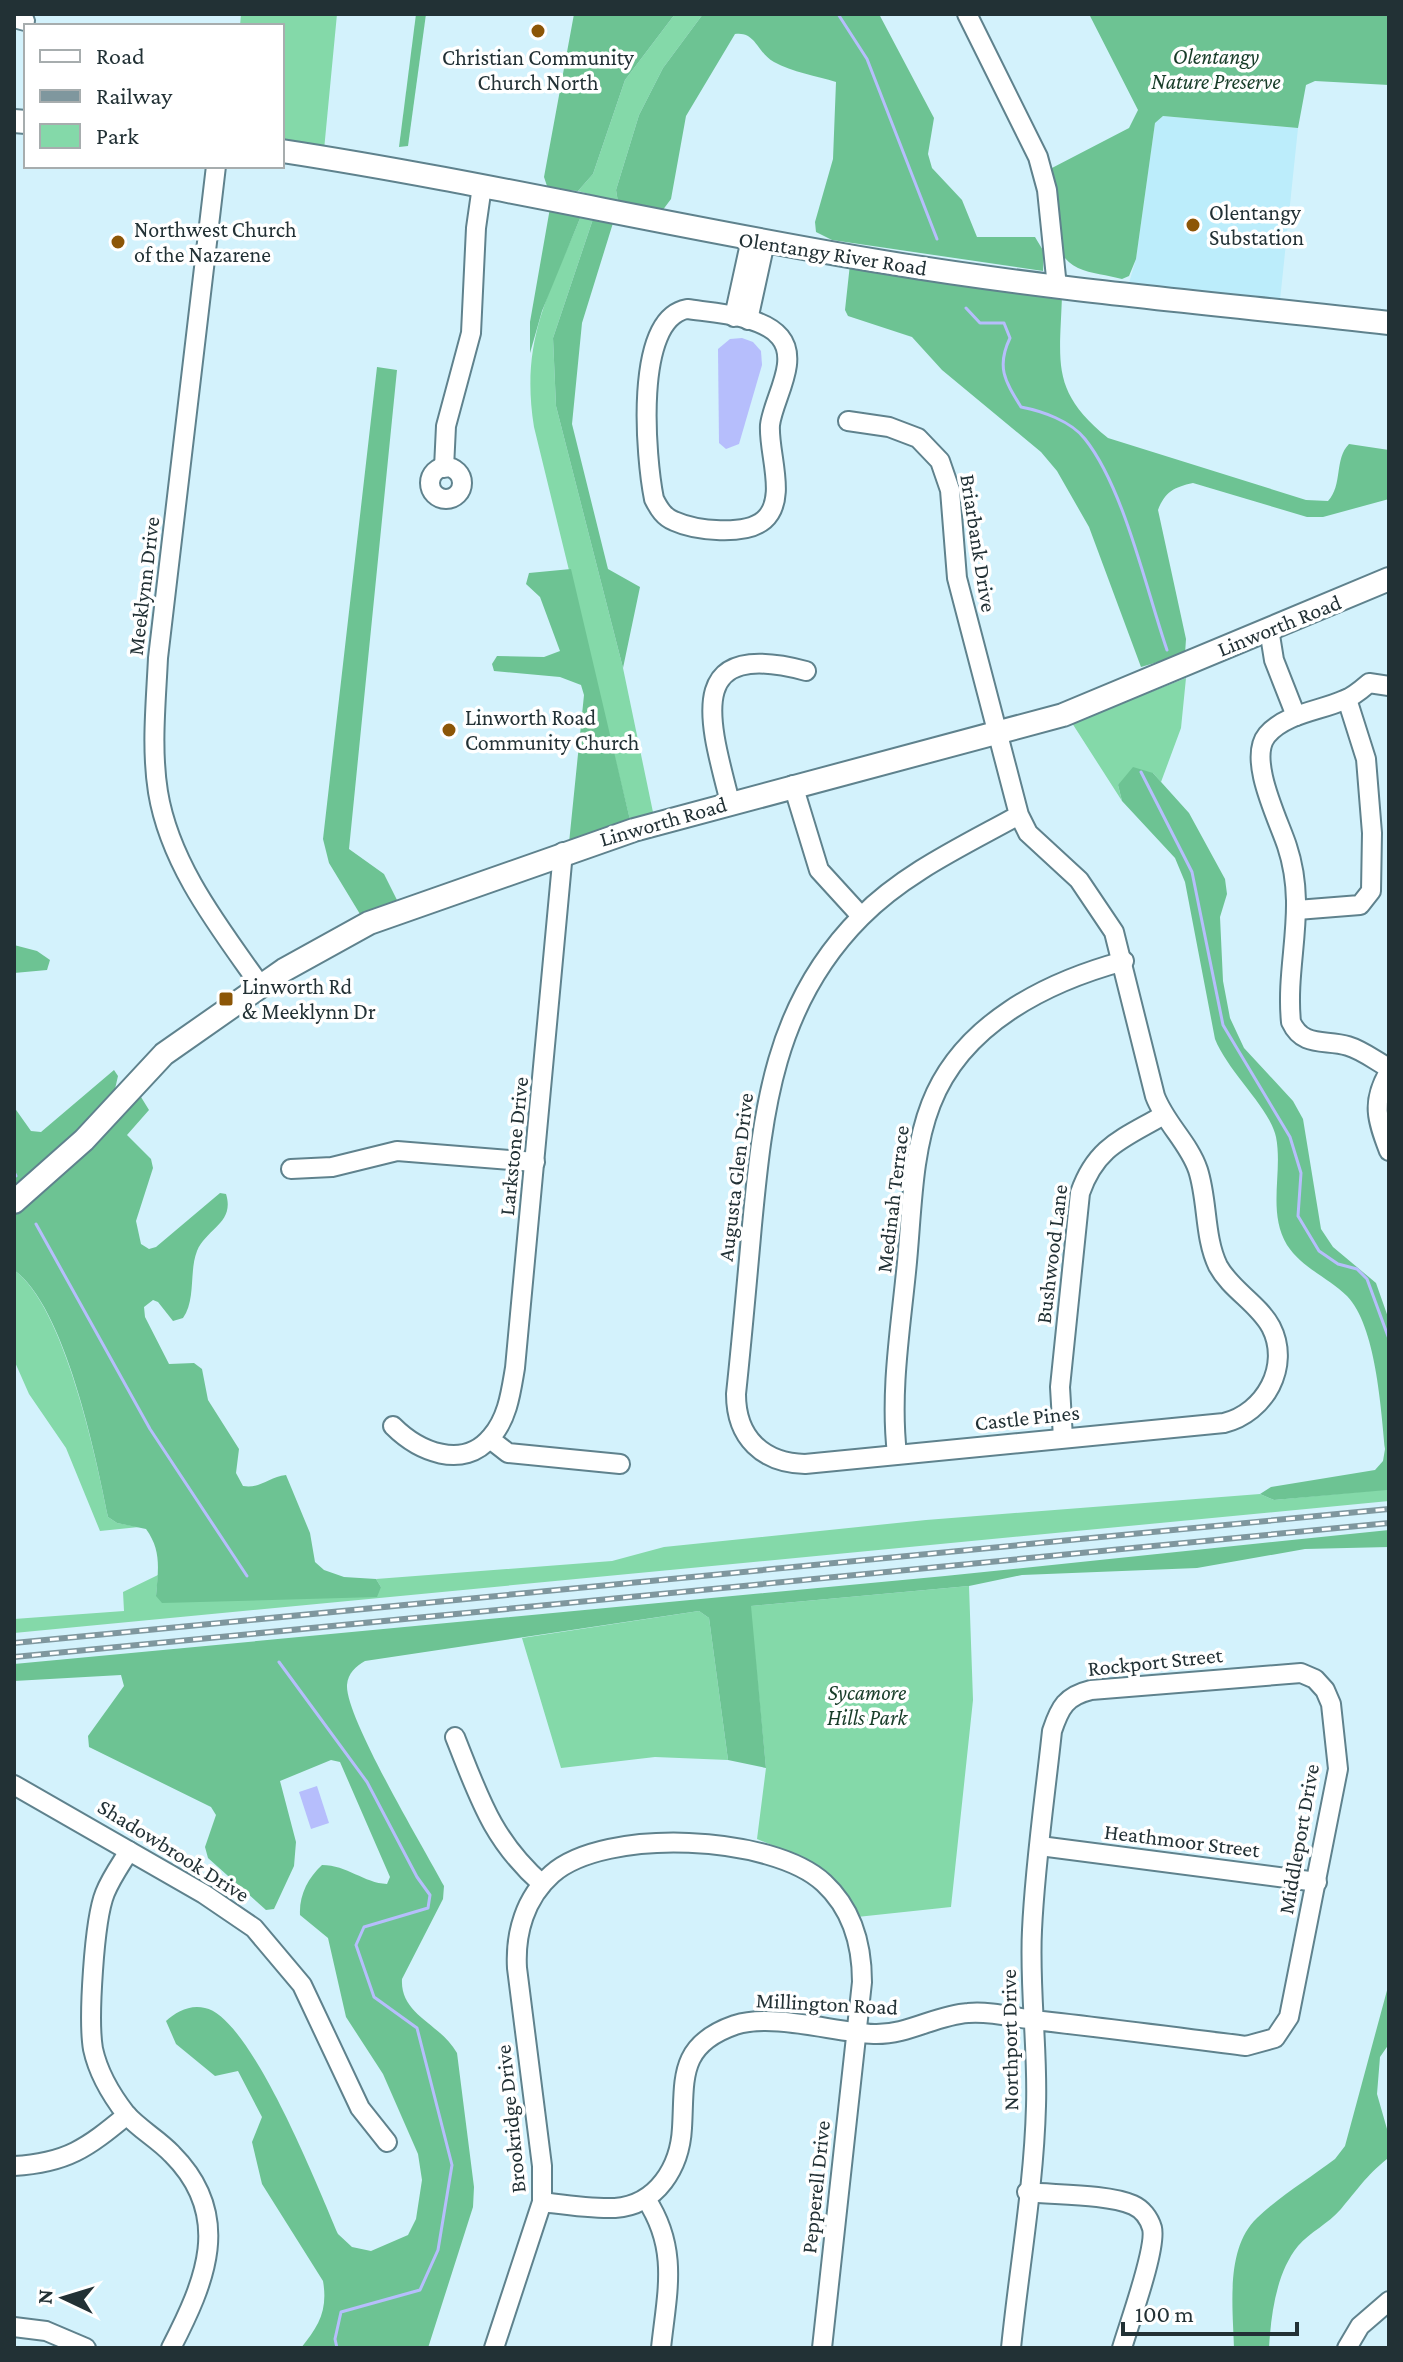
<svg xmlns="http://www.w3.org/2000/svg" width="1403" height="2362" font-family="'Crimson Pro',serif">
<rect width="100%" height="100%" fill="#d3f2fc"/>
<path fill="#bcedfb" d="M 1163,116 L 1298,128 L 1279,310 L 1126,293 L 1136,259 L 1155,123 Z"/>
<g fill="#84d9a9">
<path d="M 241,14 L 337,14 L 324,150 L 282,144 L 282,26 L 240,26 Z"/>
<path d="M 675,14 L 703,14 L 663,68 L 639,115 L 616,190 L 618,202 L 578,191 L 593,174 L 625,80 Z"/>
<path d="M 581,216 L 593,219 L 553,338 L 556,406 L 623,668 L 654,817 L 631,824 L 534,427 C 520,340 549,294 581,216 Z"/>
<path d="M 1186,678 L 1181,728 L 1161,782 L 1153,773 L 1118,785 L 1122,801 L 1072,723 Z"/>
<path d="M 14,1270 C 64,1306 96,1456 108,1517 L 117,1523 L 139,1527 L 100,1531 L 66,1448 L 29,1394 L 14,1360 Z"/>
<path d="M 1389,1489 L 1389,1501 L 14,1633 L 14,1619 L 124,1611 L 123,1592 L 158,1575 L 156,1596 L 381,1587 L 376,1579 L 612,1561 L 664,1547 L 926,1520 L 1260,1494 L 1274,1500 Z"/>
<path d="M 969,1586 L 973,1700 L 951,1907 L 857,1917 C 826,1870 808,1860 757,1839 L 766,1768 L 750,1606 Z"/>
<path d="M 699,1611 L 709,1618 L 728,1760 L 655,1757 L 561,1768 L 522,1638 Z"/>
</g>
<g fill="#6dc393">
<path d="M 416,14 L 426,14 L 408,146 L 399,147 Z"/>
<path d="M 574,14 L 675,14 L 625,80 L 593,174 L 578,191 L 548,189 L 544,177 Z"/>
<path d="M 703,14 L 879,14 L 934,118 L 928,154 L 932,168 L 962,200 L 977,237 L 1035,237 L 1044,252 L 1043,271 L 832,240 L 816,232 L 815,222 L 833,159 L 836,82 C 817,76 792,72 774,62 C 757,53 756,31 735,34 L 686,116 L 671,199 L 662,211 L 618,202 L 616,190 L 639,115 L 663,68 Z"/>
<path d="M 1089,14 L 1389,14 L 1389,85 L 1315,81 L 1306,85 L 1298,128 L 1163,116 L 1155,123 L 1136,259 L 1129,276 L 1122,279 C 1108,275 1091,274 1078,268 C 1045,253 1051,199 1050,169 L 1129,128 L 1138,110 Z"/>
<path d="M 550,208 L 581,216 L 542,311 L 530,353 L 530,322 Z"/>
<path d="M 593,219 L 613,223 L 582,323 L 572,424 L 608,569 L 640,587 L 623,668 L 556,406 L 553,338 Z"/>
<path d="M 850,264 L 1062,295 C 1060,363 1050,391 1108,438 L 1306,500 L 1328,501 C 1343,485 1334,459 1349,444 L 1389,450 L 1389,499 L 1323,517 L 1307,517 L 1193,483 C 1174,487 1165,492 1158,510 L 1186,639 L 1185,654 L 1141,667 L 1089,527 L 1057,471 L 1041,452 L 942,370 L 912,337 L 848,316 L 845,310 Z"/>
<path d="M 377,367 L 397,370 L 349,849 L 384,874 L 399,904 L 363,919 L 329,863 L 323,839 Z"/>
<path d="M 571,569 L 631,824 L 569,843 L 584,695 L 581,685 L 560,677 L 494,671 L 492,664 L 497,656 L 544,657 L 560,651 L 540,597 L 526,584 L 529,573 Z"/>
<path d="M 1133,767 L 1153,773 L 1189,813 L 1225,879 L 1227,894 L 1220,917 L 1223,981 L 1230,1018 L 1244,1048 L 1293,1101 L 1303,1119 L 1321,1229 L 1333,1247 L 1376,1283 L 1389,1320 L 1387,1490 L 1274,1500 L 1260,1494 L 1271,1487 L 1375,1470 L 1383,1461 L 1385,1449 C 1381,1409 1376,1326 1347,1296 C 1329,1278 1302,1268 1287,1245 C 1267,1211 1283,1173 1276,1137 C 1270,1108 1228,1072 1215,1039 L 1185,882 L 1175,858 L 1122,801 L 1118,785 Z"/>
<path d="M 14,945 L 37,951 L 50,960 L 47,970 L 14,973 Z"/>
<path d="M 114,1070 L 118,1076 L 115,1089 L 46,1167 L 14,1192 L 14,1107 L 31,1131 L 41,1132 Z"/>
<path d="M 141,1097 L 149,1110 L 127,1135 L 151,1159 L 153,1168 L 136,1221 L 141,1244 L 149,1249 L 156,1247 L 220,1193 L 226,1194 C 235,1223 207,1228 197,1251 C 189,1271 196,1300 183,1318 L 173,1321 L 158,1302 L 153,1300 L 144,1307 L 145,1317 L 169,1364 L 194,1363 L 202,1369 L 208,1400 L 239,1449 L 236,1473 L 243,1486 C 260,1489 269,1477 286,1475 L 310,1533 L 315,1562 L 324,1570 L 344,1577 L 376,1579 L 381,1587 L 377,1597 L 162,1603 L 156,1596 C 158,1570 162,1551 146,1529 L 117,1523 L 108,1517 C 96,1456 65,1306 14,1270 L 14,1212 L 85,1152 L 130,1101 Z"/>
<path d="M 1389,1530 L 1389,1547 L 1305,1549 L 1197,1568 L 1022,1575 L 969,1586 L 751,1606 L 766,1768 L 728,1760 L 709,1618 L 699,1611 L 365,1661 C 356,1666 348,1673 347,1685 C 345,1717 425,1850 444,1886 L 443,1899 L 402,1979 C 400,2015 439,2022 457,2053 L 474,2187 L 473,2207 L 428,2348 L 301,2348 C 319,2326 328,2310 323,2281 L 262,2184 L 252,2142 L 262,2117 L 238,2071 L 215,2076 L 176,2044 L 166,2021 C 176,2012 190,2004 205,2008 C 251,2017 319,2190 338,2234 L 352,2247 L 371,2251 L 408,2235 L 416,2219 L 422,2180 L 418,2154 L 383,2074 L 346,2017 L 328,1938 L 300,1915 C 299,1895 308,1878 322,1865 C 347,1865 364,1883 387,1884 L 390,1877 L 340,1762 L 331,1760 L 280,1781 L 296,1842 L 294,1866 L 274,1909 L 266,1910 L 208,1858 L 205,1847 L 216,1815 L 211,1807 L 89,1747 L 88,1736 L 124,1686 L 121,1675 L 14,1681 L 14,1664 L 945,1576 Z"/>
<path d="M 1389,1983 L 1389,2044 L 1380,2057 L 1377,2094 L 1389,2136 L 1387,2159 C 1365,2177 1358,2189 1341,2209 C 1328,2224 1310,2232 1298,2246 C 1276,2273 1271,2315 1269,2348 L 1234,2348 C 1233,2309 1225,2248 1257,2218 C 1280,2196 1310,2178 1335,2159 L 1345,2146 Z"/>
</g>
<g fill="#b6befc">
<path d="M 742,338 L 753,342 L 761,351 L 762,365 L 739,444 L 726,449 L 719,443 L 718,349 L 730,339 Z"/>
<path d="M 317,1786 L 329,1823 L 311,1829 L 299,1792 Z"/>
</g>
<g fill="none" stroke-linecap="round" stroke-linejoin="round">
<g stroke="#b6befc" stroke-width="3">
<path d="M 838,14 L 867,59 L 937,239"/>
<path d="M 966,308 L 980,323 L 1004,323 L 1010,338 C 996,367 1005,381 1021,407 C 1042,411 1071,421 1085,439 C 1124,488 1146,589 1167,650"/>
<path d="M 1141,772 L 1192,872 L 1223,1025 L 1290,1137 L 1301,1173 L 1298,1216 L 1319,1251 L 1338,1264 L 1357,1269 L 1367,1279 L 1389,1339"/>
<path d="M 14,1172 L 16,1176"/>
<path d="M 36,1224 L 150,1429 L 247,1576"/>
<path d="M 279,1662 L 367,1782 L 417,1877 L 430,1895 L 428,1908 L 364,1927 L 356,1945 L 374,1997 L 417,2028 L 452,2165 L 438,2250 L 420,2290 L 341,2312 L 335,2339 L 337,2348"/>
</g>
<defs>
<g id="minor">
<path d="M 967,14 L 1038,157 L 1047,190 L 1057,287"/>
<path d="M 14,18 L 25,21"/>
<path d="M 216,166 L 158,658 C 156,702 151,748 158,792 C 170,865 219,927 260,985"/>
<path d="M 687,309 C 714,313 762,315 780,337 C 800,361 773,399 770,425 C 768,453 788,499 764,520 C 745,536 696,531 674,521 C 664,517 659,509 654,499 C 646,459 633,319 687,309 Z"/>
<path d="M 734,317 L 751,239"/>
<path d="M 748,320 L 765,242"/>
<path d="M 848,421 L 889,427 L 918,438 L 940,461 L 950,490 L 957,578 L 1019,815 L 1028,833 L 1079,880 L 1114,932 L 1155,1096 C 1165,1123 1189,1143 1198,1170 C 1208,1201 1204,1237 1218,1266 C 1231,1290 1258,1303 1271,1327 C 1291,1366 1265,1413 1224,1423 L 805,1464 C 763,1463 736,1438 736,1394 C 742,1338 747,1281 752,1225 C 763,1110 774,1004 861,917 C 904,873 965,845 1019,815"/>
<circle cx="446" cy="483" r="16"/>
<path d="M 444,468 L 446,426 L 471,333 L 476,228 L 482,186"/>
<path d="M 1269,629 L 1274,660 L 1296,716"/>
<path d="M 1389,686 L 1369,683 C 1362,689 1353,697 1344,700 C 1320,711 1286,713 1267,735 C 1247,759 1279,821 1287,846 C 1308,909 1285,962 1291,1022 C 1303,1048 1325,1039 1348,1046 C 1362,1050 1376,1061 1389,1068"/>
<path d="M 793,785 L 819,870 L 861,916"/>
<path d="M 730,802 C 709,721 683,638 806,671"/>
<path d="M 1297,910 L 1360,905 L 1371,891 L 1372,833 L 1366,759 L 1347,699"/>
<path d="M 1389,1072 C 1371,1102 1377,1120 1389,1151"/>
<path d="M 291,1169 L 332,1167 L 397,1151 L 535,1162"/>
<path d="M 393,1426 C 418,1451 463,1471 491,1437 C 508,1418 511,1391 515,1368 L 563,852"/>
<path d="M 1063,1438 L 1060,1387 L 1080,1193 C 1096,1147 1122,1139 1162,1116"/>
<path d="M 490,1439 L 508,1453 L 620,1464"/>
<path d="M 897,1454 C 890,1393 900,1332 906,1272 C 912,1217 911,1155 931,1104 C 962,1024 1046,982 1124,961"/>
<path d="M 455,1737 C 479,1797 492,1840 542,1884"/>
<path d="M 14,1785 L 204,1894 L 254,1928 L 302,1985 L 360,2108 L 387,2142"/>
<path d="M 1040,1846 L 1317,1882"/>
<path d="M 129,1851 C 121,1864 111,1878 105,1893 C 94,1920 88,2020 93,2049 C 98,2072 112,2096 126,2114 C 139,2129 158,2139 172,2154 C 234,2216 205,2282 171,2348"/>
<path d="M 14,2166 C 67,2163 87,2148 127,2115"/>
<path d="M 1027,2192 C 1056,2195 1107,2194 1133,2205 C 1142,2209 1149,2218 1152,2228 C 1157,2248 1129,2324 1122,2348"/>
<path d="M 646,2199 C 679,2249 667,2292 661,2348"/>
<path d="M 542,2202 C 566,2205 591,2209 615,2208 C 657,2205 680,2167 682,2128 C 685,2080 677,2045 735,2025 C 773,2013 833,2032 874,2034 C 908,2035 936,2015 968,2013 C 990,2011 1012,2017 1034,2020 C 1105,2028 1175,2037 1246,2046 L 1275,2038 L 1289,2017 L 1338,1769 L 1331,1704 L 1325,1690 L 1315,1679 L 1301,1673 L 1091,1690 C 1066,1696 1060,1707 1052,1731 C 1045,1797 1035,1864 1032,1930 C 1029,1989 1038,2047 1036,2106 C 1034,2186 1019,2268 1011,2348"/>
<path d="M 14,2327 L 46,2331 L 86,2348"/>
<path d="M 494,2348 L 542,2202 L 542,2166 L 517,1968 C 515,1933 525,1898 552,1874 C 605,1827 773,1835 824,1883 C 852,1909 862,1945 862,1982 L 822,2348"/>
<path d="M 1347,2348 L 1360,2326 L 1389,2301"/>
</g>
<g id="major">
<path d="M 14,121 L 26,122"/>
<path d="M 282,151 C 484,182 682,229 884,262 C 1051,290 1221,304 1389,323"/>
<path d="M 14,1202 L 84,1140 L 164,1054 L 284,970 L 369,923 L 634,830 L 1063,715 L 1389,579"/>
</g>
</defs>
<use href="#minor" stroke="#5f828d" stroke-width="22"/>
<use href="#major" stroke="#5f828d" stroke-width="26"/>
<use href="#minor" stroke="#fff" stroke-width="18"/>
<use href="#major" stroke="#fff" stroke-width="22"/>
<defs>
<g id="rail">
<path d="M 14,1643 L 1389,1509"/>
<path d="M 14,1657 L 1389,1523"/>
</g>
</defs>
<use href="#rail" stroke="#7f979e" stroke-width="6"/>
<use href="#rail" stroke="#fff" stroke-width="3" stroke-dasharray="9" stroke-linecap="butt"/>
</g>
<g fill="#8c5607" stroke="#fff" stroke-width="3">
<circle cx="538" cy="31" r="8"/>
<circle cx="1193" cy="225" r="8"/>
<circle cx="118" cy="242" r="8"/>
<circle cx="449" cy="730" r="8"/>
<rect x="218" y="991" width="16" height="16" rx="4"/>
</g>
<g text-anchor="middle" stroke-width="7" stroke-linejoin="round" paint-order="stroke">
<g font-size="22" font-style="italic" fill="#183d29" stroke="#fff">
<text x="1216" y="64">Olentangy<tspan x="1216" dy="25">Nature Preserve</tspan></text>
<text x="867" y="1700">Sycamore<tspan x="867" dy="25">Hills Park</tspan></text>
</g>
<g font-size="22" fill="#223135" stroke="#fff" text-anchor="start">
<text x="538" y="65" text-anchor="middle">Christian Community<tspan x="538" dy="25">Church North</tspan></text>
<text x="1209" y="220">Olentangy<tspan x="1209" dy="25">Substation</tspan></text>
<text x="134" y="237">Northwest Church<tspan x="134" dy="25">of the Nazarene</tspan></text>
<text x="465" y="725">Linworth Road<tspan x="465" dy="25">Community Church</tspan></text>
<text x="242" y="994">Linworth Rd<tspan x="242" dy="25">&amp; Meeklynn Dr</tspan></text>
</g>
<g font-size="22" fill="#223135" stroke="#fff">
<text transform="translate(833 253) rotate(9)" y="8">Olentangy River Road</text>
<text transform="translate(979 543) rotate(81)" y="8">Briarbank Drive</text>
<text transform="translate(143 586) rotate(-83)" y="8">Meeklynn Drive</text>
<text transform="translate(1279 625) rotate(-22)" y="8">Linworth Road</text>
<text transform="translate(663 821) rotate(-16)" y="8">Linworth Road</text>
<text transform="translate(513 1146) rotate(-84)" y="8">Larkstone Drive</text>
<text transform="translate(735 1177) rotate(-83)" y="8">Augusta Glen Drive</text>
<text transform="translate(892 1199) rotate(-83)" y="8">Medinah Terrace</text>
<text transform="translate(1051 1254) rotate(-83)" y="8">Bushwood Lane</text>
<text transform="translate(1027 1417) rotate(-6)" y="8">Castle Pines</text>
<text transform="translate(1155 1661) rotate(-6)" y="8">Rockport Street</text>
<text transform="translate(1298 1839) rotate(-80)" y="8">Middleport Drive</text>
<text transform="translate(1182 1840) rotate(7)" y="8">Heathmoor Street</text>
<text transform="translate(174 1850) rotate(32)" y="8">Shadowbrook Drive</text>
<text transform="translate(827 2003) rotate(3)" y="8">Millington Road</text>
<text transform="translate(1009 2040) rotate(-91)" y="8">Northport Drive</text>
<text transform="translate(510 2119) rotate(-96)" y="8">Brookridge Drive</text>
<text transform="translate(815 2187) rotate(-84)" y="8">Pepperell Drive</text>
</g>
</g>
<rect width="1403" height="2362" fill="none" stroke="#223135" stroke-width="32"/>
<rect x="24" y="24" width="260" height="144" fill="#ffffff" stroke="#a7adae" stroke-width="2"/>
<rect x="40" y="50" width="40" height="12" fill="#ffffff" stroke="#a7adae" stroke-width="2"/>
<text x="96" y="64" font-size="24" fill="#223135">Road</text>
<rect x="40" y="90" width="40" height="12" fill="#7f979e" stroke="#a7adae" stroke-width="2"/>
<text x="96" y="104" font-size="24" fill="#223135">Railway</text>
<rect x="40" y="124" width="40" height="24" fill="#84d9a9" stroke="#a7adae" stroke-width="2"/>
<text x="96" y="144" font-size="24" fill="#223135">Park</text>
<g transform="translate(64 2298) rotate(274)" stroke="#ffffff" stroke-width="6" paint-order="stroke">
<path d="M0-6L14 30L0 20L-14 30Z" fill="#223135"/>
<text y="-12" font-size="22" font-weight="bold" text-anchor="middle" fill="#223135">N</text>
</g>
<path d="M1123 2322v12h174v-12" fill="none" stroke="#223135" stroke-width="4"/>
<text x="1135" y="2322" font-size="24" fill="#223135" stroke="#ffffff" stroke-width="6" paint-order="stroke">100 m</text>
</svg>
